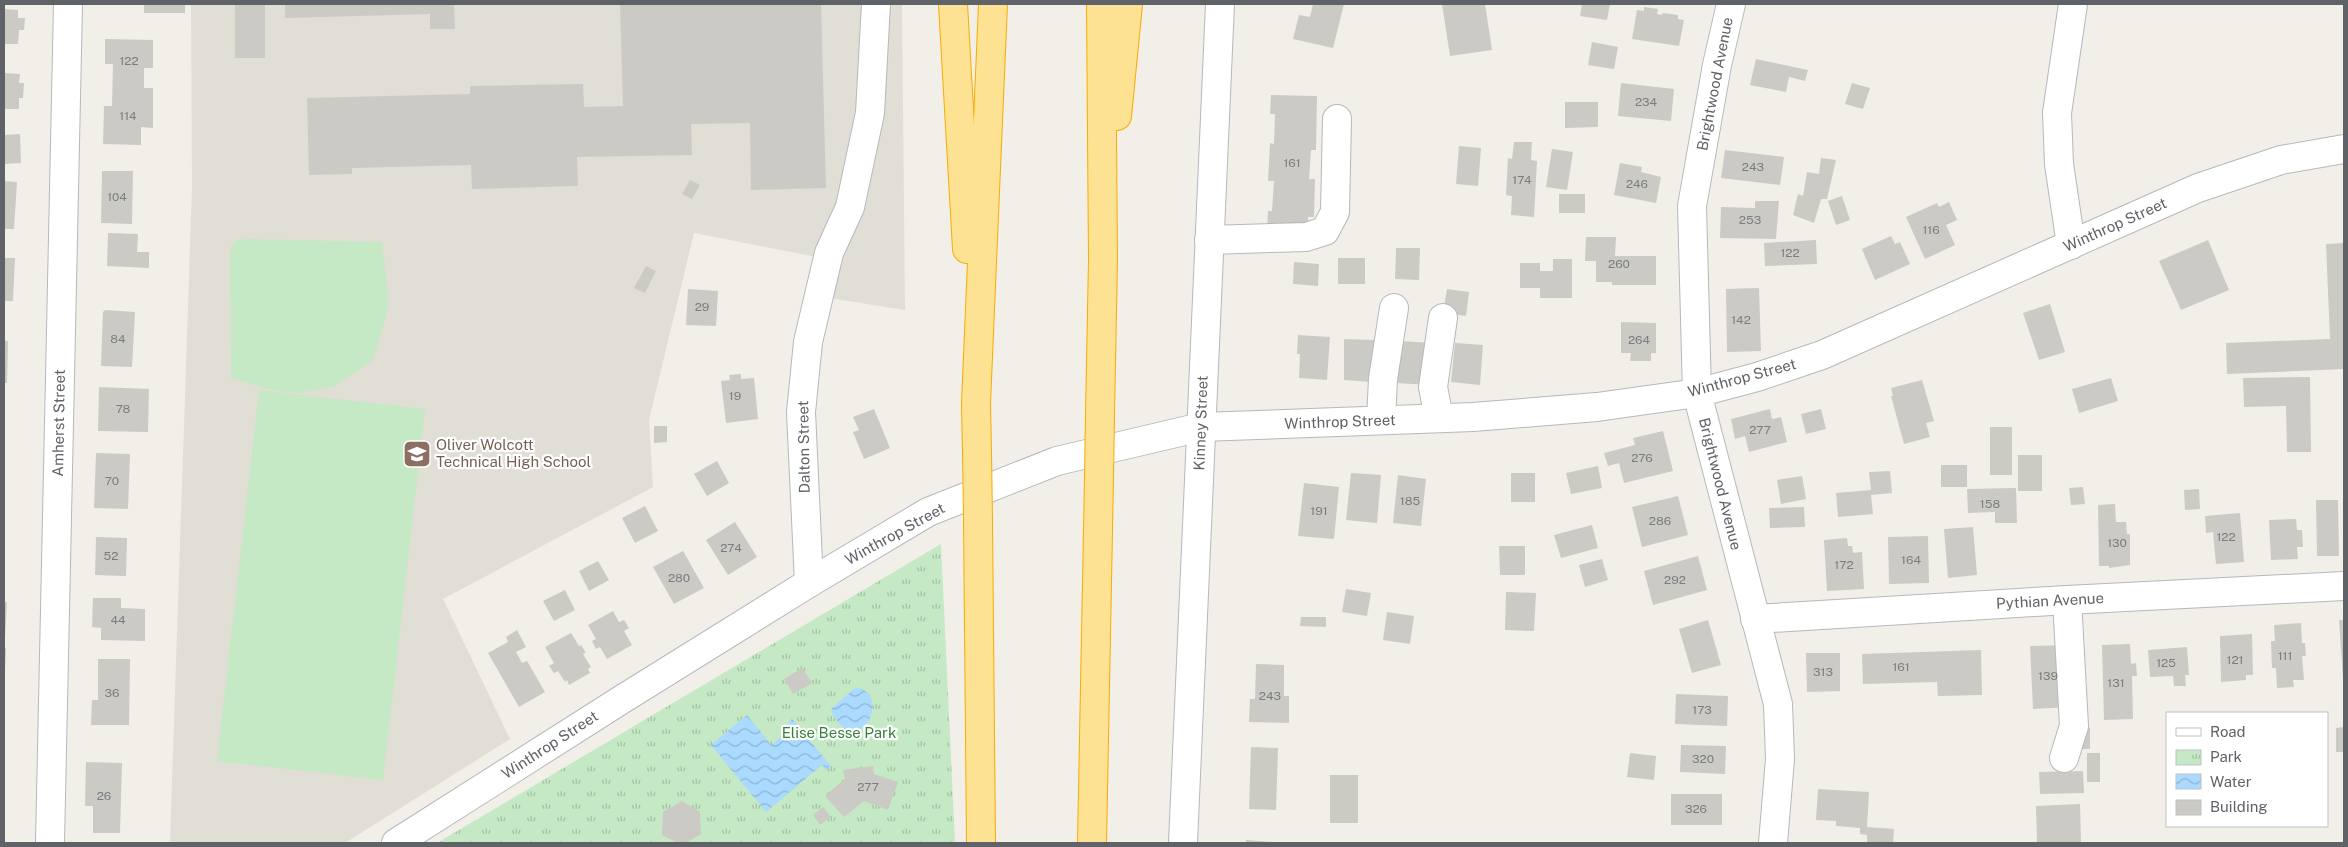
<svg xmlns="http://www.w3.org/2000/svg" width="2348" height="847" font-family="'Public Sans',sans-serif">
<defs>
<pattern id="park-tufts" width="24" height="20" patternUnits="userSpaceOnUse" patternTransform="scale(1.25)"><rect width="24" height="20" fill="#c5e8c5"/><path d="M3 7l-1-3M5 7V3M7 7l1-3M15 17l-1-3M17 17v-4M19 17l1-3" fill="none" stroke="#a3c0a4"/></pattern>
<pattern id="water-waves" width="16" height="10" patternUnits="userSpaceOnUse" patternTransform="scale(1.25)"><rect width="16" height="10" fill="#aadaff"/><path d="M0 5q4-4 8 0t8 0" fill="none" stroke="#8eb4d2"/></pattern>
</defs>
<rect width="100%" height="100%" fill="#f1efe8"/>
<path fill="#e1ded6" d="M 191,4 L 902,4 L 905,310 L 829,298 L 837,261 L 694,233 L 649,420 L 653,487 L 443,599 L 510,739 L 345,843 L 170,843 L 192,186 Z"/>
<path fill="url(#park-tufts)" d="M 941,544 L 955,843 L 437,843 Z"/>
<g fill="#c5e8c5">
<path d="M 247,239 L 382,242 L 389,305 L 373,360 L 333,387 L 298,393 L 272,390 L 231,378 L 230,251 L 234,241 Z"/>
<path d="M 259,390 L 425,409 L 383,780 L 217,761 Z"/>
</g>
<g fill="url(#water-waves)">
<path d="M 855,688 L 863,689 L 870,695 C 876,712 870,725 853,733 C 844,731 833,718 831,709 Z"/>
<path d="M 747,715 L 771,745 L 791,729 L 787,724 L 792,719 L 831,766 L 826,770 L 822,765 L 766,812 L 711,745 Z"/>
</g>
<g fill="#cccac5">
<rect x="144" y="4" width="41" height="9"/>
<rect x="235" y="4" width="30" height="54"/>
<path d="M 285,4 L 454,4 L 455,29 L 430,29 L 430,14 L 285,18 Z"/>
<path d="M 620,4 L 821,4 L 826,188 L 751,190 L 750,123 L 691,124 L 692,155 L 577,157 L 578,186 L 472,189 L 471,165 L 352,168 L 352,174 L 309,175 L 307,98 L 470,94 L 470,86 L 583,84 L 584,107 L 623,106 Z"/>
<path d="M 1313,4 L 1344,4 L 1333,48 L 1293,39 L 1299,15 L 1310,17 Z"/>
<path d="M 1442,4 L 1485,4 L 1492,50 L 1450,56 Z"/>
<path d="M 1582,4 L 1610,4 L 1607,20 L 1580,16 Z"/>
<path d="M 1644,7 L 1658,9 L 1657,14 L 1662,15 L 1663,13 L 1678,15 L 1678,19 L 1684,20 L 1679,46 L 1632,39 L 1637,10 L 1644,11 Z"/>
<path d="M 4,9 L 18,10 L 18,18 L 25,18 L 24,30 L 19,30 L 18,44 L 4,44 Z"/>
<path d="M 105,39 L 153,40 L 153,68 L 144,68 L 144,88 L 153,88 L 153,128 L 141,127 L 141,145 L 103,144 L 104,106 L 112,106 L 113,64 L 105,64 Z"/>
<path d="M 1592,42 L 1618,47 L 1614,69 L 1588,65 Z"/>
<path d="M 1756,59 L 1808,70 L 1805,81 L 1789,77 L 1786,92 L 1750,85 Z"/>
<path d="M 4,73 L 20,74 L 19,83 L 24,83 L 23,98 L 19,98 L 19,109 L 4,109 Z"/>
<path d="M 1621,83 L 1674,89 L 1671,121 L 1618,116 Z"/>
<path d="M 1852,83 L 1870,88 L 1863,109 L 1845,104 Z"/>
<path d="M 1271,95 L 1317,96 L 1316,150 L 1311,150 L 1309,179 L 1315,179 L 1314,217 L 1308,217 L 1308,233 L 1267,232 L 1268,211 L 1272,211 L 1274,181 L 1268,181 L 1270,143 L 1274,144 L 1275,114 L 1270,114 Z"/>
<path d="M 1565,102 L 1598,102 L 1598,127 L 1565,128 Z"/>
<path d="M 20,134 L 21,163 L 4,164 L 4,135 Z"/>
<path d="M 1514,142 L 1532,142 L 1531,160 L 1537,161 L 1534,217 L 1511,215 L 1512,196 L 1506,195 L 1508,158 L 1512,159 Z"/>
<path d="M 1459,146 L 1481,148 L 1478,186 L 1456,184 Z"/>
<path d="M 1552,149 L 1573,152 L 1567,190 L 1546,187 Z"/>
<path d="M 1725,150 L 1784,157 L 1780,185 L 1721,178 Z"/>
<path d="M 1821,158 L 1836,160 L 1827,199 L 1821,199 L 1814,223 L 1793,215 L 1798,194 L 1803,196 L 1807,172 L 1819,174 Z"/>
<path d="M 1620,163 L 1642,167 L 1641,172 L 1661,177 L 1656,203 L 1614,195 Z"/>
<path d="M 102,171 L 133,171 L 132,224 L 101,223 Z"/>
<path d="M 690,180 L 700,185 L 692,199 L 682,194 Z"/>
<path d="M 4,181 L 17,182 L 14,229 L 4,229 Z"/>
<rect x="1559" y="194" width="26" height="19"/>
<path d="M 1842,196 L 1850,220 L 1836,225 L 1828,201 Z"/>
<path d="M 1755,201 L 1779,201 L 1776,239 L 1720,238 L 1721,207 L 1755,208 Z"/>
<path d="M 1949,202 L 1957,220 L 1946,225 L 1955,245 L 1925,259 L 1906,217 L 1937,203 L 1939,207 Z"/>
<path d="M 108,233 L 138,234 L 137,252 L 149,252 L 149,268 L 107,266 Z"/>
<path d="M 1891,236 L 1895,244 L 1900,242 L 1910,264 L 1875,280 L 1862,249 Z"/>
<path d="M 1586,237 L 1616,237 L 1615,256 L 1656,256 L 1656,285 L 1612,285 L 1612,282 L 1596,282 L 1596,261 L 1585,261 Z"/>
<path d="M 1816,240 L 1817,264 L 1765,266 L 1764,243 Z"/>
<path d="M 2208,240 L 2229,290 L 2181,310 L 2159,261 Z"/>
<path d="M 2344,243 L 2344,369 L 2227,374 L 2226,343 L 2330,339 L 2326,244 Z"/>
<path d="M 1396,248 L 1420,248 L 1419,280 L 1395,279 Z"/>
<path d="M 4,258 L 15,258 L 13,301 L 4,301 Z"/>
<rect x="1338" y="258" width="27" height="26"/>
<path d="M 1553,259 L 1572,259 L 1572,298 L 1540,298 L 1540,288 L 1520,288 L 1520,263 L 1540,263 L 1540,271 L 1553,271 Z"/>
<path d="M 1294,262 L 1319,264 L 1318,286 L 1293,284 Z"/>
<path d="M 646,266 L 656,271 L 645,293 L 634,288 Z"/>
<path d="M 1759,288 L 1761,351 L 1727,352 L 1726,289 Z"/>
<path d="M 688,289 L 718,291 L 716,326 L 686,325 Z"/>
<path d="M 1447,289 L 1469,292 L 1466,316 L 1443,313 Z"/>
<path d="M 2050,304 L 2065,352 L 2039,360 L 2023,313 Z"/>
<path d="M 105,310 L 135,312 L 132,367 L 101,366 L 103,312 Z"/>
<path d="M 1621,322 L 1656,323 L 1656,353 L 1651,353 L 1651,361 L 1630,361 L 1631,353 L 1621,353 Z"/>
<path d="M 1298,335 L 1330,337 L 1327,380 L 1299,378 L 1300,354 L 1297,354 Z"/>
<path d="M 1344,339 L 1374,340 L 1371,382 L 1344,380 Z"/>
<path d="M 4,341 L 8,341 L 7,383 L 4,383 Z"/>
<path d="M 1400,341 L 1431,343 L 1428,385 L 1397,383 Z"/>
<path d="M 1455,343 L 1483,345 L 1480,385 L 1451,382 Z"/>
<path d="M 741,374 L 741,379 L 754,378 L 758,419 L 726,423 L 721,381 L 730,380 L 729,375 Z"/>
<path d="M 2310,377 L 2311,452 L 2287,452 L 2286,406 L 2244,407 L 2243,378 Z"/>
<path d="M 2111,378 L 2118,401 L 2079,413 L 2072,389 Z"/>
<path d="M 1922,380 L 1934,421 L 1926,423 L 1930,437 L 1904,444 L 1891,396 L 1893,396 L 1891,388 Z"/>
<path d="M 99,387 L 149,389 L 148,432 L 98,431 Z"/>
<path d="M 874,409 L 890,448 L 864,459 L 853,432 L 859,430 L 853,417 Z"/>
<path d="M 1770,409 L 1772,419 L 1781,417 L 1787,442 L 1749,452 L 1745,436 L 1735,439 L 1731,419 Z"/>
<path d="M 1821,409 L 1826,429 L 1806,434 L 1801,414 Z"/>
<path d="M 654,426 L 667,426 L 667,442 L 654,443 Z"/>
<rect x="1990" y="427" width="22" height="48"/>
<path d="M 1663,431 L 1673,471 L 1624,483 L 1619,463 L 1608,466 L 1604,453 L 1635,445 L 1633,438 Z"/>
<path d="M 96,453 L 130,454 L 128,509 L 94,508 Z"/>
<rect x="2018" y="455" width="24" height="36"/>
<path d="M 717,461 L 729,483 L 707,496 L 694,474 Z"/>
<rect x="1941" y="465" width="26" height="22"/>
<path d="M 1598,466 L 1602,488 L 1571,494 L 1566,473 Z"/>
<path d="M 1890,471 L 1892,493 L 1871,495 L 1873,514 L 1838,517 L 1836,493 L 1871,490 L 1869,472 Z"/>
<path d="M 1351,473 L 1381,475 L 1377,523 L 1346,520 Z"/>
<rect x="1511" y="473" width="24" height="29"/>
<path d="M 1398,475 L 1426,479 L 1421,526 L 1393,523 Z"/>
<path d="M 1802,476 L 1806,499 L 1781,504 L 1777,480 Z"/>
<path d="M 1304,483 L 1339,487 L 1334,539 L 1298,536 Z"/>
<path d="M 2083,487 L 2085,504 L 2071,505 L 2069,488 Z"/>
<path d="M 2016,488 L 2017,523 L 1995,523 L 1995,512 L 1968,513 L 1967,489 Z"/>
<path d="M 2199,489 L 2200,509 L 2185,510 L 2184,490 Z"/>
<path d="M 1678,496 L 1688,535 L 1642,547 L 1632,507 Z"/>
<path d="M 2316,500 L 2338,500 L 2339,556 L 2317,556 Z"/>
<path d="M 2115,504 L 2116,522 L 2126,522 L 2127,534 L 2130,534 L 2130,565 L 2109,568 L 2109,566 L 2099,566 L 2098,505 Z"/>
<path d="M 645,506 L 658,531 L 635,543 L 622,518 Z"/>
<path d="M 1804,507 L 1805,527 L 1770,528 L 1769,508 Z"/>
<path d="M 2240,513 L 2244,562 L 2216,564 L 2213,532 L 2206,533 L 2205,516 Z"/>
<path d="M 2296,519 L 2297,530 L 2302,530 L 2303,547 L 2297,547 L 2298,559 L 2271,560 L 2269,520 Z"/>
<path d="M 735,522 L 757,557 L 728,575 L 706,540 Z"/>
<path d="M 1592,525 L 1598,548 L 1561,558 L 1554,535 Z"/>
<path d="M 1973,527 L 1977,575 L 1948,578 L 1944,529 Z"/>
<path d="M 1928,536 L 1929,583 L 1889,584 L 1888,537 Z"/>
<path d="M 96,537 L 127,538 L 126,576 L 95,575 Z"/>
<path d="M 1847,538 L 1848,546 L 1852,546 L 1853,553 L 1862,552 L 1864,589 L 1827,591 L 1824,540 Z"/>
<path d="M 1499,546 L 1525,546 L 1525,575 L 1500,575 Z"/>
<path d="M 683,551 L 704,588 L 674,604 L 653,567 Z"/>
<path d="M 1698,556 L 1707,590 L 1653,605 L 1644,571 Z"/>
<path d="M 1602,559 L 1608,580 L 1585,587 L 1579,565 Z"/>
<path d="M 598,561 L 609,580 L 589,591 L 579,571 Z"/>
<path d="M 1346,589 L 1371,593 L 1367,616 L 1342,612 Z"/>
<path d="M 565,590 L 575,610 L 554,621 L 543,601 Z"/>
<path d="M 1506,592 L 1536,593 L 1534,631 L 1505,630 Z"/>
<path d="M 93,598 L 121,598 L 121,608 L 145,609 L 145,641 L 101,640 L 101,628 L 92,627 Z"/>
<path d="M 4,602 L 7,602 L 5,638 L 4,638 Z"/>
<path d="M 613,611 L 619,622 L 624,620 L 629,628 L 624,631 L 632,645 L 607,659 L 600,647 L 596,649 L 592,641 L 596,639 L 588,625 Z"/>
<path d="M 1387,612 L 1414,616 L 1410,644 L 1383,640 Z"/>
<path d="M 1301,617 L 1326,617 L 1326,627 L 1300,626 Z"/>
<path d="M 1708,620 L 1721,665 L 1692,673 L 1679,629 Z"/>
<path d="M 2339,620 L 2344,620 L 2344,679 L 2343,679 Z"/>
<path d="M 2301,623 L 2302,643 L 2305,643 L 2306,656 L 2302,656 L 2304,680 L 2293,680 L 2294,687 L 2277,688 L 2276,668 L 2272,668 L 2271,641 L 2275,641 L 2274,625 Z"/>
<path d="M 517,630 L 526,647 L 516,652 L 522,663 L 527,661 L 545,692 L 519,707 L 488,653 L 508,642 L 506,637 Z"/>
<path d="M 571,633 L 579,646 L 581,645 L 586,653 L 583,654 L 591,667 L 588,669 L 590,673 L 569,685 L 567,680 L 565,682 L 558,671 L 554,673 L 549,666 L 554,663 L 545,647 Z"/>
<path d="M 2252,634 L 2253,675 L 2246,675 L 2246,680 L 2221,682 L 2220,636 Z"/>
<path d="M 2130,644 L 2131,664 L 2136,663 L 2137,676 L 2132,676 L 2133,719 L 2104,720 L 2102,645 Z"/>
<path d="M 2067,645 L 2070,707 L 2033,709 L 2030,646 Z"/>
<path d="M 2187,647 L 2189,675 L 2185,675 L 2186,686 L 2174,686 L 2173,676 L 2150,677 L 2148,650 Z"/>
<path d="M 4,648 L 6,648 L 5,670 L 4,670 Z"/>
<path d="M 1981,650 L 1982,695 L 1938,696 L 1937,682 L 1863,684 L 1862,654 Z"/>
<path d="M 1806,653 L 1840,653 L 1840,691 L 1807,692 Z"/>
<path d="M 98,659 L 130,659 L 129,725 L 91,725 L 92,700 L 98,700 Z"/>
<path d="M 1256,664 L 1284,665 L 1284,696 L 1289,696 L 1289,723 L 1249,722 L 1250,699 L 1255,699 Z"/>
<path d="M 802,668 L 812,683 L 793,694 L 784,679 Z"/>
<path d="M 1676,694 L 1728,696 L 1727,726 L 1675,724 Z"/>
<path d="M 2344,727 L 2344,752 L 2336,752 L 2336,728 Z"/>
<rect x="2081" y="728" width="9" height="21"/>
<path d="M 1681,745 L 1726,746 L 1725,774 L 1680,772 Z"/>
<path d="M 1251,747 L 1278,748 L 1276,810 L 1249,809 Z"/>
<path d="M 1630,753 L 1656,756 L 1654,780 L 1627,777 Z"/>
<rect x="2087" y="753" width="13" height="29"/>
<path d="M 86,762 L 122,763 L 120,833 L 93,833 L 93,806 L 85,806 Z"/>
<path d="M 873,766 L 874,774 L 898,782 L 888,810 L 864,801 L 844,817 L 825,796 L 845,779 L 843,770 Z"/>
<path d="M 2083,771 L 2084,793 L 2040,794 L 2039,772 Z"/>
<rect x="1330" y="775" width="28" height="48"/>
<path d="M 1818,789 L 1869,792 L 1867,827 L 1894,829 L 1893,843 L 1867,843 L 1867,835 L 1860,834 L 1860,828 L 1836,826 L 1836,821 L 1816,820 Z"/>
<rect x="1671" y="794" width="51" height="31"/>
<path d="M 682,801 L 700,812 L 701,834 L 686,843 L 678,843 L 662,835 L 663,812 Z"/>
<path d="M 2080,804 L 2081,843 L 2037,843 L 2036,806 Z"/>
<path d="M 823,807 L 831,817 L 820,825 L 813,815 Z"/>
<path d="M 1246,840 L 1272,842 L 1272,843 L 1246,843 Z"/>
</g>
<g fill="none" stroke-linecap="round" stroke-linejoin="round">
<defs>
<g id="minor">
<path d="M 1731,4 L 1717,65 L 1692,206 L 1697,393 L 1778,704 L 1780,759 L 1773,843"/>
<path d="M 1209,240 L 1306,237 L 1325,231 L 1335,212 L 1337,119"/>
<path d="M 2071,245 L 2059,164 L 2057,113 L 2073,4"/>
<path d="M 1439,418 L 1433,387 L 1443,318"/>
<path d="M 1381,420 L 1383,379 L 1394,308"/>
<path d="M 809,583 L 801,412 L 808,342 L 829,253 L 850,207 L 870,113 L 876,4"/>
<path d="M 1755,619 L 2067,600 L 2344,586"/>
<path d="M 2064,758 L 2074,726 L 2067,600"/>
<path d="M 50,843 L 68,4"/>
<path d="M 396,843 L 621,700 L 809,583 L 928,512 L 1057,461 L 1201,427 L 1473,417 L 1597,407 L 1697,393 L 1757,377 L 1822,355 L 2198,188 L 2281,160 L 2344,149"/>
<path d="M 1183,843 L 1220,4"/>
</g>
<g id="highway">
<path d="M 953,4 L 967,249"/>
<path d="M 1117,116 L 1128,4"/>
<path d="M 1100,414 L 1103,260 L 1101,4"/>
<path d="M 977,452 L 976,403 L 993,4"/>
<path d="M 978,521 L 981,843"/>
<path d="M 1092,843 L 1099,478"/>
</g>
</defs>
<use href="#minor" stroke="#b5b8bc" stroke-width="30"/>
<use href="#highway" stroke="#f9ab00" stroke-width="30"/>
<use href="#minor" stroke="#fff" stroke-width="28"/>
<use href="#highway" stroke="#fde293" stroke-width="28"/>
<defs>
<g id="highway-bridge">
<path d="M 977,452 L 978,521"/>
<path d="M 1099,478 L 1100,414"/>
</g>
</defs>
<use href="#highway-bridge" stroke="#f9ab00" stroke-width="30" stroke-linecap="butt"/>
<use href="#highway-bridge" stroke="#fde293" stroke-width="28"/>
</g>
<defs>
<symbol id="school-square" viewBox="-11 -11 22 22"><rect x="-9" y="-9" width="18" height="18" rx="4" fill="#8d6e63" stroke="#fff"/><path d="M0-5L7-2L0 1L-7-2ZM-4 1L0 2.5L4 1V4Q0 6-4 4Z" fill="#fff"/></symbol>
</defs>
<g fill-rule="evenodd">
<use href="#school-square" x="401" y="438" width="32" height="32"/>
</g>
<g text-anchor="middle" stroke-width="4.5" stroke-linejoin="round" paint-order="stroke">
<g font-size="12" fill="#7a7d7f">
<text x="129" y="65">122</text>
<text x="1646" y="106">234</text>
<text x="128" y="120">114</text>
<text x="1292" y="167">161</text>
<text x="1753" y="171">243</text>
<text x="1522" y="184">174</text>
<text x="1637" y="188">246</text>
<text x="117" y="201">104</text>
<text x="1750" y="224">253</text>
<text x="1931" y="234">116</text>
<text x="1790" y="257">122</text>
<text x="1619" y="268">260</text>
<text x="702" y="311">29</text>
<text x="1741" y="324">142</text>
<text x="118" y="343">84</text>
<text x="1639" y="344">264</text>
<text x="735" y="400">19</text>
<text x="123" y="413">78</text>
<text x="1760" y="434">277</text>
<text x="1642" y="462">276</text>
<text x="112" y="485">70</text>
<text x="1410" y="505">185</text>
<text x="1990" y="508">158</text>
<text x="1319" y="515">191</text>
<text x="1660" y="525">286</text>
<text x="2226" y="541">122</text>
<text x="2117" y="547">130</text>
<text x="731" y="552">274</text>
<text x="111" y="560">52</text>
<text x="1911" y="564">164</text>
<text x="1844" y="569">172</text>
<text x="679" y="582">280</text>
<text x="1675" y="584">292</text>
<text x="118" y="624">44</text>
<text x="2285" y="660">111</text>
<text x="2235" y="664">121</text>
<text x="2166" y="667">125</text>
<text x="1901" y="671">161</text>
<text x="1823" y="676">313</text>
<text x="2048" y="680">139</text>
<text x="2116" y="687">131</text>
<text x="112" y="697">36</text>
<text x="1270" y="700">243</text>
<text x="1702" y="714">173</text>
<text x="1703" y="763">320</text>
<text x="868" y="791">277</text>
<text x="104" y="800">26</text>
<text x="1696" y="813">326</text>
</g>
<g font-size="15" fill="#5f6368" stroke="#fff">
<text transform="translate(1715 84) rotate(-79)" y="5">Brightwood Avenue</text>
<text transform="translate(2115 225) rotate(-24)" y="5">Winthrop Street</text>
<text transform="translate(1742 378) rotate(-15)" y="5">Winthrop Street</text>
<text transform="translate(1340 422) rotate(-2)" y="5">Winthrop Street</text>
<text transform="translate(59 423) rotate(-89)" y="5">Amherst Street</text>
<text transform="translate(1201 423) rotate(-88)" y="5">Kinney Street</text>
<text transform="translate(804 447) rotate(-91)" y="5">Dalton Street</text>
<text transform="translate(1720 484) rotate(76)" y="5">Brightwood Avenue</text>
<text transform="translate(895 534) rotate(-29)" y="5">Winthrop Street</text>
<text transform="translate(2050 601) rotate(-3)" y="5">Pythian Avenue</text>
<text transform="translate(550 745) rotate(-33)" y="5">Winthrop Street</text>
</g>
<g font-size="15" fill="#785e54" stroke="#fff" text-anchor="start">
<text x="436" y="450">Oliver Wolcott<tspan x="436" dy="17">Technical High School</tspan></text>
</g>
<g font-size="15" fill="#348238" stroke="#fff">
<text x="839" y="738">Elise Besse Park</text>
</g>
</g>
<rect width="2348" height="847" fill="none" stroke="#5f6368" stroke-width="10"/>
<rect x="2166" y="712" width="162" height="115" fill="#ffffff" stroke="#bfc1c3"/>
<rect x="2176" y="728" width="25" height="8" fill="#ffffff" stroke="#bfc1c3"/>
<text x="2210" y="737" font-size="15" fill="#5f6368">Road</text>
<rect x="2176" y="750" width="25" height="15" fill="url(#park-tufts)" stroke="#bfc1c3"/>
<text x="2210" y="762" font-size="15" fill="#5f6368">Park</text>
<rect x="2176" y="774" width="25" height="15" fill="url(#water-waves)" stroke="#bfc1c3"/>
<text x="2210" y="787" font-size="15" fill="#5f6368">Water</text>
<rect x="2176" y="800" width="25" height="15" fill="#cccac5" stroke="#bfc1c3"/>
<text x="2210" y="812" font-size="15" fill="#5f6368">Building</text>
</svg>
